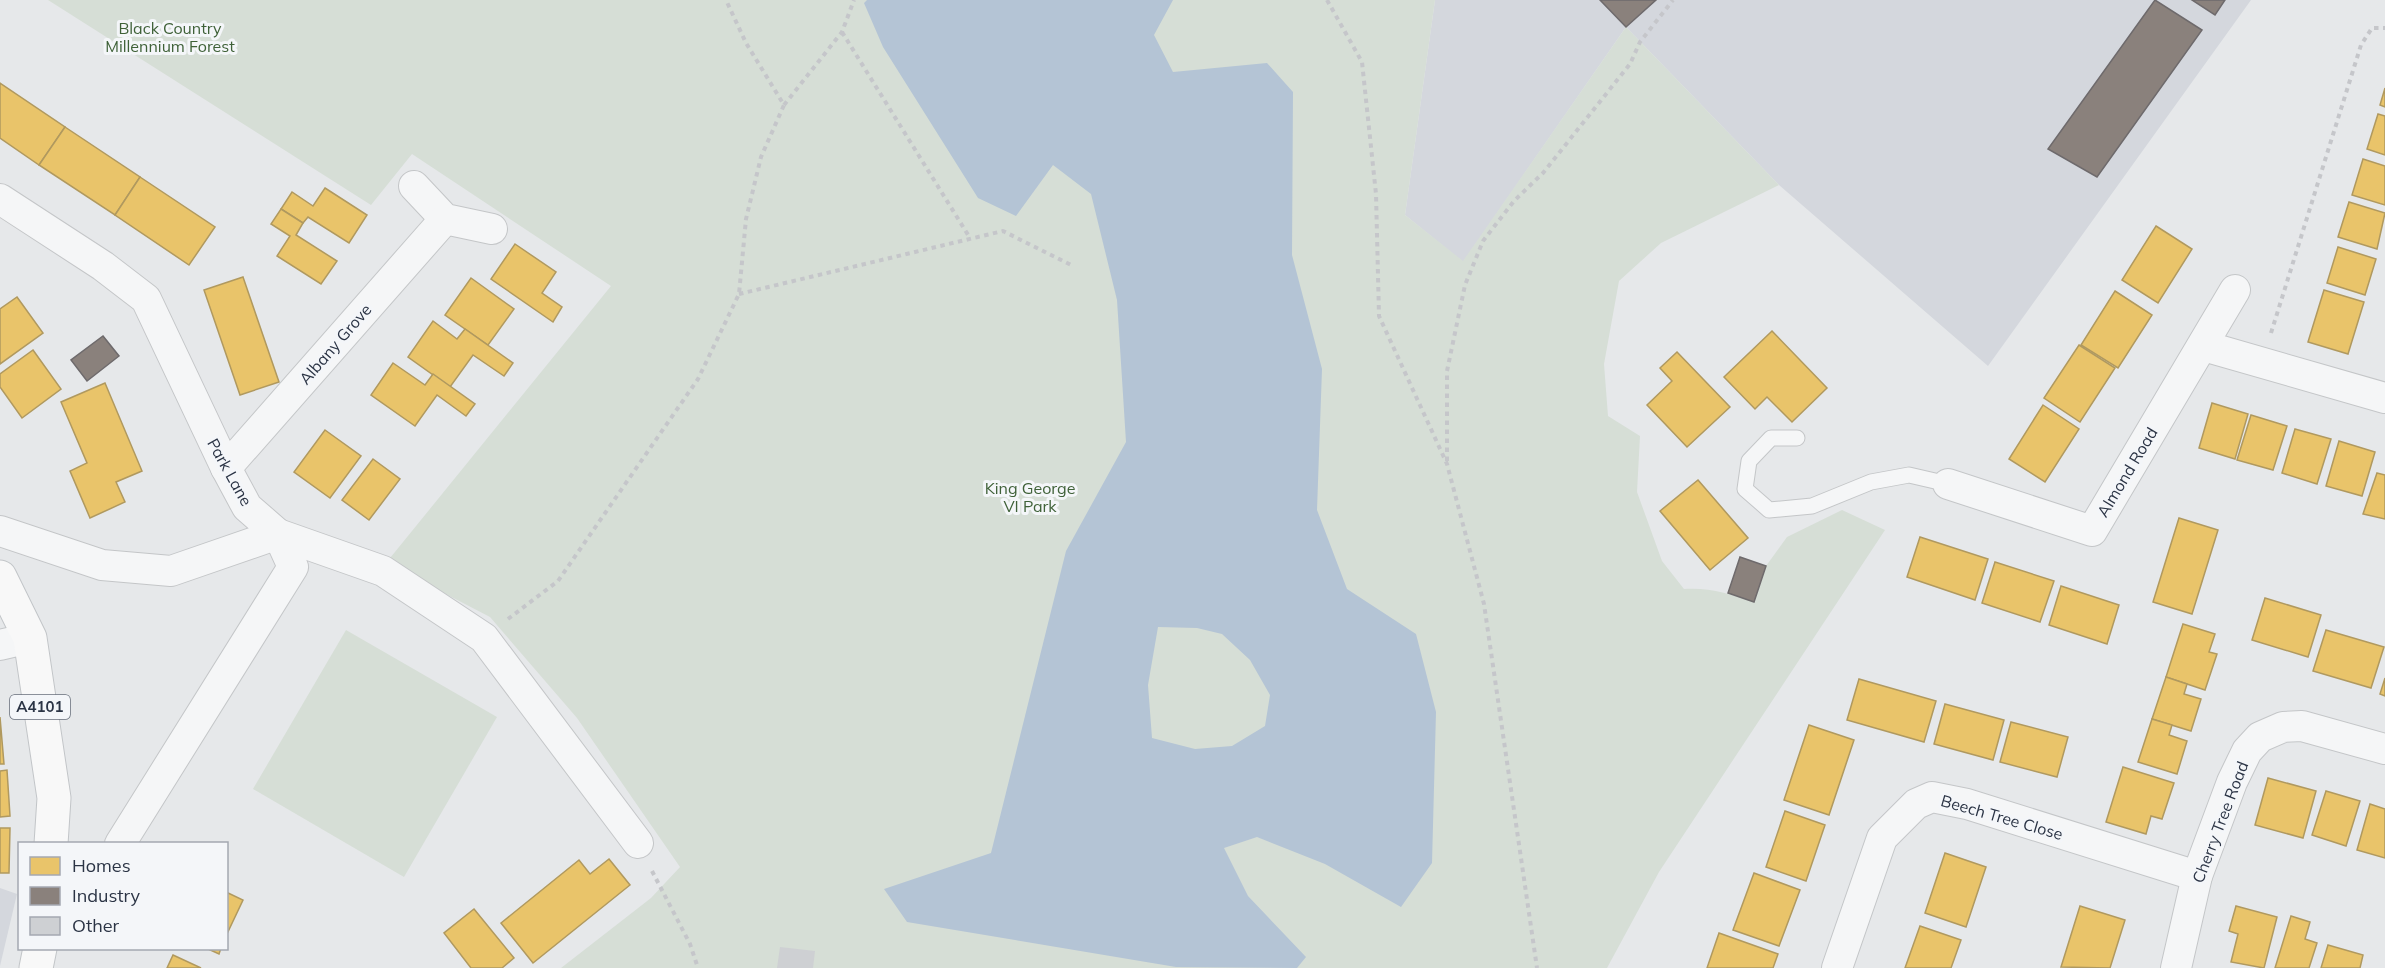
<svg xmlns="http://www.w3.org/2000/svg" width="2385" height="968" font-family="Mulish,sans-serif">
<rect width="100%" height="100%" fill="#e6e8ea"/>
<g fill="#d4d7dd">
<path d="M 1435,0 L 2251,0 L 1988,366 L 1779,185 L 1626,27 L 1463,262 L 1405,215 Z"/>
<path d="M 0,888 L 17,894 L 0,966 Z"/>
</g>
<g fill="#d6ded6">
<path d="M 48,0 L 1435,0 L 1405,215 L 1463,261 L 1626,27 L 1779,185 L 1661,243 L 1619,281 L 1604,364 L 1608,416 L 1640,436 L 1637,492 L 1662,561 L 1684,589 C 1708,587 1731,594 1754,602 L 1766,566 L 1787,537 L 1842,510 L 1885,530 L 1659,872 L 1607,968 L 561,968 L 651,898 L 680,867 L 577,718 L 490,617 L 386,563 L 611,286 L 412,154 L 371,205 Z"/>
<path d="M 346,630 L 497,717 L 404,877 L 253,789 Z"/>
</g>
<path fill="#b4c4d5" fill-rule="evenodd" d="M 867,0 L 1173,0 L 1154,35 L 1173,72 L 1267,63 L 1293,92 L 1292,255 L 1322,369 L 1317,510 L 1347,589 L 1416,634 L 1436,712 L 1432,863 L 1401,907 L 1325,864 L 1257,837 L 1224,848 L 1248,896 L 1306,957 L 1297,968 L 1176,967 L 907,922 L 884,889 L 991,853 L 1066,551 L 1126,442 L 1117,300 L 1091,194 L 1053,165 L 1016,216 L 978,198 L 883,47 L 864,3 ZM 1158,627 L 1197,628 L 1222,634 L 1250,660 L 1270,695 L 1265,726 L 1232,746 L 1195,749 L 1152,738 L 1148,685 Z"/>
<g fill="#e9c46a" stroke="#b0995f" stroke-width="1.5">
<path d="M 0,83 L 65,127 L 39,165 L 0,138 Z"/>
<path d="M 2385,88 L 2385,107 L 2380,105 Z"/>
<path d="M 2378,114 L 2385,116 L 2385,155 L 2367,149 Z"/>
<path d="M 65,127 L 140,177 L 115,215 L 39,165 Z"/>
<path d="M 2363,159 L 2385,166 L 2385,205 L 2352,195 Z"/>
<path d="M 140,177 L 215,227 L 189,265 L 115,215 Z"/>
<path d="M 325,188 L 367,215 L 349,243 L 308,217 L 303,223 L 281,209 L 292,192 L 313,206 Z"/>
<path d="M 2349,202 L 2385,213 L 2377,249 L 2338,237 Z"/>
<path d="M 281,209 L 303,223 L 296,235 L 337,261 L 321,284 L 277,256 L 290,236 L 271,224 Z"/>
<path d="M 2156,226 L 2192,249 L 2158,303 L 2122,280 Z"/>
<path d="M 515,244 L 556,272 L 542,293 L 562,307 L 553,322 L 491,279 Z"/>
<path d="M 2338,247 L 2376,259 L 2365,295 L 2327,283 Z"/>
<path d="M 243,277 L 279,382 L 240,395 L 204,290 Z"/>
<path d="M 471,278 L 514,309 L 488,345 L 445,315 Z"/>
<path d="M 2324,290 L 2364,302 L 2348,354 L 2308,342 Z"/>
<path d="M 2115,291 L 2152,315 L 2118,368 L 2081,345 Z"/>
<path d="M 17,297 L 43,333 L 0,364 L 0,309 Z"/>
<path d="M 433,321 L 457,339 L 465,329 L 513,363 L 504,376 L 473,355 L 450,387 L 408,357 Z"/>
<path d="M 1772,331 L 1827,388 L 1792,422 L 1767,397 L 1755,409 L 1724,377 Z"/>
<path d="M 2079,345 L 2115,368 L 2080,422 L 2044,398 Z"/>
<path d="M 33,350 L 61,389 L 22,418 L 0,387 L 0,374 Z"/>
<path d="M 1677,352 L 1730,407 L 1687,447 L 1647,405 L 1672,381 L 1660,368 Z"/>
<path d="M 393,363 L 425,385 L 433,374 L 475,404 L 466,416 L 437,395 L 415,426 L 371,395 Z"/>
<path d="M 105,383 L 142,471 L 116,482 L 125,502 L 90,518 L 70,471 L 87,463 L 61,402 Z"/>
<path d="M 2212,403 L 2248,414 L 2235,459 L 2199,448 Z"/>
<path d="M 2043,405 L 2079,429 L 2045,482 L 2009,459 Z"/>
<path d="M 2251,415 L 2287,426 L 2273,470 L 2237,460 Z"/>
<path d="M 2295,429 L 2331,439 L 2317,484 L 2282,473 Z"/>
<path d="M 325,430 L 361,456 L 330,498 L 294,472 Z"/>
<path d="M 2339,441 L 2375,452 L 2362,496 L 2326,486 Z"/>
<path d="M 373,459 L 400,479 L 369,520 L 342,500 Z"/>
<path d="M 2377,473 L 2385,475 L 2385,519 L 2363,514 Z"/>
<path d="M 1698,480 L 1748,538 L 1710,570 L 1660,511 Z"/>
<path d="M 2179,518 L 2218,530 L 2192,614 L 2153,602 Z"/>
<path d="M 1920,537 L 1988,559 L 1975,600 L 1907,577 Z"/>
<path d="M 1995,562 L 2054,581 L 2040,622 L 1982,603 Z"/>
<path d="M 2061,586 L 2119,605 L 2107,644 L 2049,625 Z"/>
<path d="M 2265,598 L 2321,615 L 2308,657 L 2252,640 Z"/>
<path d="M 2183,624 L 2215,634 L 2209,652 L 2217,654 L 2205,690 L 2166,677 Z"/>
<path d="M 2326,630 L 2384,647 L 2371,688 L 2313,671 Z"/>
<path d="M 2166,677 L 2187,684 L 2184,694 L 2201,699 L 2191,731 L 2152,719 Z"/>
<path d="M 2385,678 L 2385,696 L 2380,694 Z"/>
<path d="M 1859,679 L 1936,701 L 1924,742 L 1847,720 Z"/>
<path d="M 1945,704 L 2004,720 L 1993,760 L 1934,744 Z"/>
<path d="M 0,717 L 4,764 L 0,764 Z"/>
<path d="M 2152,719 L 2172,725 L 2169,735 L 2187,741 L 2177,774 L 2138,762 Z"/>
<path d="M 2011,722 L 2068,737 L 2057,777 L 2000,762 Z"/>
<path d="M 1809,725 L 1854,740 L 1829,815 L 1784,800 Z"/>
<path d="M 2123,767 L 2174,783 L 2162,819 L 2151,816 L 2146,834 L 2106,822 Z"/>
<path d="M 7,770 L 10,816 L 0,817 L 0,771 Z"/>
<path d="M 2268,778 L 2316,791 L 2303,838 L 2255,825 Z"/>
<path d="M 2326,791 L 2360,801 L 2346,846 L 2312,835 Z"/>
<path d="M 2370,804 L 2385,809 L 2385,858 L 2357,850 Z"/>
<path d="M 1785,811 L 1825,825 L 1806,881 L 1766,867 Z"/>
<path d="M 0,828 L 10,828 L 9,873 L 0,873 Z"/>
<path d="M 1945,853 L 1986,867 L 1966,927 L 1925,913 Z"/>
<path d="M 609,859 L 630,885 L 533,963 L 501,923 L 579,860 L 590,874 Z"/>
<path d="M 1754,873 L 1800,890 L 1779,946 L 1733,930 Z"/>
<path d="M 226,892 L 243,900 L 226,936 Z"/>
<path d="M 2080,906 L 2125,920 L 2110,968 L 2061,967 Z"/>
<path d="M 2236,906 L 2277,917 L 2264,968 L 2231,962 L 2238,934 L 2229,931 Z"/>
<path d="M 474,909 L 514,958 L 502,968 L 471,968 L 444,933 Z"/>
<path d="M 2291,916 L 2310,922 L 2305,939 L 2317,943 L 2309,968 L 2275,968 Z"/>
<path d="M 1920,926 L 1961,940 L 1951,968 L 1905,968 Z"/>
<path d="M 1719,933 L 1778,954 L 1773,968 L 1707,968 Z"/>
<path d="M 2328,945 L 2363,955 L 2360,968 L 2321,968 Z"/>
<path d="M 206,948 L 221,948 L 219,954 Z"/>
<path d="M 173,955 L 201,968 L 167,968 Z"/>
</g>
<g fill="#8a817c" stroke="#6e6a6c" stroke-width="1.5">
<path d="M 1600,0 L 1656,0 L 1626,27 Z"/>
<path d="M 2155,0 L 2202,30 L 2097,177 L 2048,149 Z"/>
<path d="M 2192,0 L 2225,0 L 2215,15 Z"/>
<path d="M 103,336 L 119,356 L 87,381 L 71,360 Z"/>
<path d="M 1740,557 L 1766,566 L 1754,602 L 1728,593 Z"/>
</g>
<path fill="#ced0d3" d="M 780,947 L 815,951 L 813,968 L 777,968 Z"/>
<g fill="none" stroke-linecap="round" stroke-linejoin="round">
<defs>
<path id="lane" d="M 1797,438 L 1771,438 L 1749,461 L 1745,489 L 1769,510 L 1812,506 L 1871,482 L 1909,475 L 1948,484"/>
<g id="street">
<path d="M 414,186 L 445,219 L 492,229"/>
<path d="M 0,199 L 103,266 L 146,299 L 226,468 L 247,507 L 278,534 L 293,567 L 120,844"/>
<path d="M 2204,346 L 2385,398"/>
<path d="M 226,468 L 445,219"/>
<path d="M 1948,484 L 2092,531 L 2235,290"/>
<path d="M 0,531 L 102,565 L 171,571 L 278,534 L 383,571 L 484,638 L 638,843"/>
<path d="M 0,645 L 30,638"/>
<path d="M 1837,968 L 1882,838 L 1916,804 L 1932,797 L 1967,804 L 2197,876"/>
<path d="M 2176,968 L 2197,876 L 2232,782 L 2247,751 L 2260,737 L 2283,727 L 2302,726 L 2385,749"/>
</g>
<g id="primary">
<path d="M 0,577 L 30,638 L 54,798 L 51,844"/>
<path d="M 36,968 L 40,948"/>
</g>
</defs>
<use href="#lane" stroke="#c4c6c8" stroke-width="17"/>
<use href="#street" stroke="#c4c6c8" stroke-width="32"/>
<use href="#primary" stroke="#c2c5c8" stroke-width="35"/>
<g stroke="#c5c6ca" stroke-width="4" stroke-dasharray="4.5 4.5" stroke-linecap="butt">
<path d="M 1327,0 L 1362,62 L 1376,194 L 1379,316 L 1447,464 L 1484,604 L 1537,968"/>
<path d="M 842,32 L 970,238"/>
<path d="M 784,105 L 842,32 L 854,0"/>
<path d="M 739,294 L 1003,231 L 1073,266"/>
<path d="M 2271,333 L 2361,45 L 2372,28 L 2385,28"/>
<path d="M 1447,461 L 1447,371 L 1465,285 L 1483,241 L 1514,201 L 1543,173 L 1630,64 L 1640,42 L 1673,0"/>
<path d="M 508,619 L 558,581 L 698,379 L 739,294 L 746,219 L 761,157 L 784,105 L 746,43 L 726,0"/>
<path d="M 652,871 L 690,944 L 698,968"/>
</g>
<use href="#lane" stroke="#f5f6f7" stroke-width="15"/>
<use href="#street" stroke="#f5f6f7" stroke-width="30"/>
<use href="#primary" stroke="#f8f8f8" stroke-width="33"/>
</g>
<g text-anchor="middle" stroke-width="6" stroke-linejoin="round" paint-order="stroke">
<rect fill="#f4f6f9" stroke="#676e7b" stroke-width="1.5" x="10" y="695" width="60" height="24" rx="4.5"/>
<g font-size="15" font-weight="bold" fill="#2b3445">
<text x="40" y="712">A4101</text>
</g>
<g font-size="16" fill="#3f6138" stroke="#f4f6f9">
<text x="170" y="34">Black Country<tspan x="170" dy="18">Millennium Forest</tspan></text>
<text x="1030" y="494">King George<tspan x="1030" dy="18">VI Park</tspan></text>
</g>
<g font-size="16" fill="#2b3445" stroke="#f4f6f9">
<text transform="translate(335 344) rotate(-49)" y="6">Albany Grove</text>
<text transform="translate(230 472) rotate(61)" y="6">Park Lane</text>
<text transform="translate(2127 472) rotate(-59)" y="6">Almond Road</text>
<text transform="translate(2002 817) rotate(16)" y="6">Beech Tree Close</text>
<text transform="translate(2220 822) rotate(-69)" y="6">Cherry Tree Road</text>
</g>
</g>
<rect x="18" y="842" width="210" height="108" fill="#f4f6f9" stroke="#a4a8b1" stroke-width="1.5"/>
<rect x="30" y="857" width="30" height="18" fill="#e9c46a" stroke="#a4a8b1" stroke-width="1.5"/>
<text x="72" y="872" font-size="18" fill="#2b3445">Homes</text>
<rect x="30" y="887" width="30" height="18" fill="#8a817c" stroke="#a4a8b1" stroke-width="1.5"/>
<text x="72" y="902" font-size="18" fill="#2b3445">Industry</text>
<rect x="30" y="917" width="30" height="18" fill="#ced0d3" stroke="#a4a8b1" stroke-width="1.5"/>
<text x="72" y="932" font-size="18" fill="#2b3445">Other</text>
</svg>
